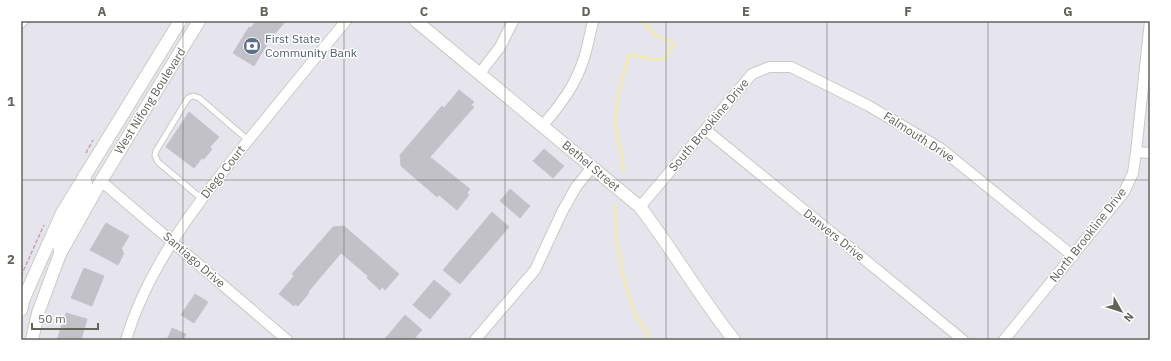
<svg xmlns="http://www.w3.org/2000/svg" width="1171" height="361" font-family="'IBM Plex Sans',sans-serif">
<rect width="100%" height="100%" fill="#e6e4ed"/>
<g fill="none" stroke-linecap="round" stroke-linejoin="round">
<g stroke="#f4ecac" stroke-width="2.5">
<path d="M 624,172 L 615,122 L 618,95 L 629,54 L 651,59 L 664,59 L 674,44 L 656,35 L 645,24 L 646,21"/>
<path d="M 615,205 L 616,236 L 621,267 L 634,312 L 651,340"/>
</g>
</g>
<g fill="#c2c1c8" stroke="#c5c3d0">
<path d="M 256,21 L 286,21 L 271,38 L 254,66 L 233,53 L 249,27 L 251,28 Z"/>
<path d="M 459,90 L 474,102 L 471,105 L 474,107 L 430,157 L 470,189 L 467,193 L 469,195 L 457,210 L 439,195 L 437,197 L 401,166 L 400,155 L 442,106 L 444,108 Z"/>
<path d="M 189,112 L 219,137 L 210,147 L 212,149 L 204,159 L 202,158 L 194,168 L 166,147 Z"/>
<path d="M 544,149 L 564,166 L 553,178 L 533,161 Z"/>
<path d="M 510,189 L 530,206 L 520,218 L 500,201 Z"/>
<path d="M 492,212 L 509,227 L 460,284 L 443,270 Z"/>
<path d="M 106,223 L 129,236 L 121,249 L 123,250 L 122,252 L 124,253 L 118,265 L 90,250 Z"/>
<path d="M 344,226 L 399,274 L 385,290 L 382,287 L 380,290 L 367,278 L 368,276 L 341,253 L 308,292 L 309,293 L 298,306 L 295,304 L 294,306 L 279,294 L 294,276 L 292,274 L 333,227 Z"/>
<path d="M 84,268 L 104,276 L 92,306 L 71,298 Z"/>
<path d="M 434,280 L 451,294 L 430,319 L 413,305 Z"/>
<path d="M 195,294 L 208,302 L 194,323 L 181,315 Z"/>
<path d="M 66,313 L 87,319 L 81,340 L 57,340 Z"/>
<path d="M 405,315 L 422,330 L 413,340 L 384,340 Z"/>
<path d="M 172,328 L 186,334 L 183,340 L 167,340 Z"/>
</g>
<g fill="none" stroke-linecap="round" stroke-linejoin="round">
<defs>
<g id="lane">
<path d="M 21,26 L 26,21"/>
<path d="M 202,199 L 158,162 L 155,156 L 156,151 L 188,98 L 193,96 L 199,98 L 248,140"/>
</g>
<g id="street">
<path d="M 480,73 L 500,47 L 513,21"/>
<path d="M 543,125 C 558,108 572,90 580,69 C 587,54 589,37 593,21"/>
<path d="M 706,130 L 963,340"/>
<path d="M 1136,152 L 1150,153"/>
<path d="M 101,181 L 287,340"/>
<path d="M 640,207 L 752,74 L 769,67 L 791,67 L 869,106 L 940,148 L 1073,256"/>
<path d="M 126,340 C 149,262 204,194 255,132 C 285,95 315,58 346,21"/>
<path d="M 475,340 L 535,270 L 562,212 L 576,187 L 592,167"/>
<path d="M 1004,340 L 1124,192 L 1133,173 L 1136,152 L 1150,21"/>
</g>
<g id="secondary">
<path d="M 416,21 L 640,207 C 673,250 700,297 734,340"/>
<path d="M 60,251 L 58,240 L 87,188 L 84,176"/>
<path d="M 21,310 L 24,298 L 62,213 L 180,21"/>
<path d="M 32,340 L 38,313 L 60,254 L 101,181 L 199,21"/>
</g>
</defs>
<use href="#lane" stroke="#cacac5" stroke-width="7"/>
<use href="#street" stroke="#cacac5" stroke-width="12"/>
<use href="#secondary" stroke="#ccccc5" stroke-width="14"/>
<g stroke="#c8a2ad" stroke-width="1.5" stroke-dasharray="4 2" stroke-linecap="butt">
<path d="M 86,153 L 93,140"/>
<path d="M 21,276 L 44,225"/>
</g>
<use href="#lane" stroke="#fff" stroke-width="5"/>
<use href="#street" stroke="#fff" stroke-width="10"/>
<use href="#secondary" stroke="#fff" stroke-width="12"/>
</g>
<path fill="none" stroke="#63635c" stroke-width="1" stroke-opacity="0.55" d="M 183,21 L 183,340M 344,21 L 344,340M 505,21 L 505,340M 666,21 L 666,340M 827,21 L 827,340M 988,21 L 988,340M 21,180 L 1150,180"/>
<defs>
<symbol id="bank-disc" viewBox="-11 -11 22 22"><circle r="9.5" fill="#5c6f8a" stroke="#fff"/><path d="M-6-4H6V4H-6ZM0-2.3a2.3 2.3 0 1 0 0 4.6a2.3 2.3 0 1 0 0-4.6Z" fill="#fff"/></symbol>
</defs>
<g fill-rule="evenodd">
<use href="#bank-disc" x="242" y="36" width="20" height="20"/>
</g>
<g text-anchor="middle" stroke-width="3" stroke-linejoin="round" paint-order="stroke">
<g font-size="12" fill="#4e5e75" stroke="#fff" text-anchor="start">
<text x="265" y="43">First State<tspan x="265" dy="14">Community Bank</tspan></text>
</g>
<g font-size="12" fill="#63635c" stroke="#fff">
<text transform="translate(150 101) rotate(-58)" y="4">West Nifong Boulevard</text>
<text transform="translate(709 125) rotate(-50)" y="4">South Brookline Drive</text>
<text transform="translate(919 137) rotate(33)" y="4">Falmouth Drive</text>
<text transform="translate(591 166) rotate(40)" y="4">Bethel Street</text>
<text transform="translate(223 172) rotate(-52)" y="4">Diego Court</text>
<text transform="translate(834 235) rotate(39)" y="4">Danvers Drive</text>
<text transform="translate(1088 235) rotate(-52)" y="4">North Brookline Drive</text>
<text transform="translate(194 260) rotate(41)" y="4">Santiago Drive</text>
</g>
</g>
<rect width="1171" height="361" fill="none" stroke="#ffffff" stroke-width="44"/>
<g transform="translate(1121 311) rotate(129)" stroke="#ffffff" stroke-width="3" paint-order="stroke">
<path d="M0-3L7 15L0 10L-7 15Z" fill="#63635c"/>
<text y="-6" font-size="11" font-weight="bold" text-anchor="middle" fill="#63635c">N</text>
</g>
<path d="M32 323v6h66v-6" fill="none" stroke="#63635c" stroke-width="2"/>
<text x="38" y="323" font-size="12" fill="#63635c" stroke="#ffffff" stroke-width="3" paint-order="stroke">50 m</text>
<rect x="22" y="22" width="1127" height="317" fill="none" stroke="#63635c" stroke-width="1.5"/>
<g font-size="13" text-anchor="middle" font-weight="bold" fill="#63635c">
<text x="102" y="16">A</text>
<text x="264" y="16">B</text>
<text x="424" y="16">C</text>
<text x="586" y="16">D</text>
<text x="746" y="16">E</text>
<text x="908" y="16">F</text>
<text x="1068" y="16">G</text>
<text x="11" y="106">1</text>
<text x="11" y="264">2</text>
</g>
</svg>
